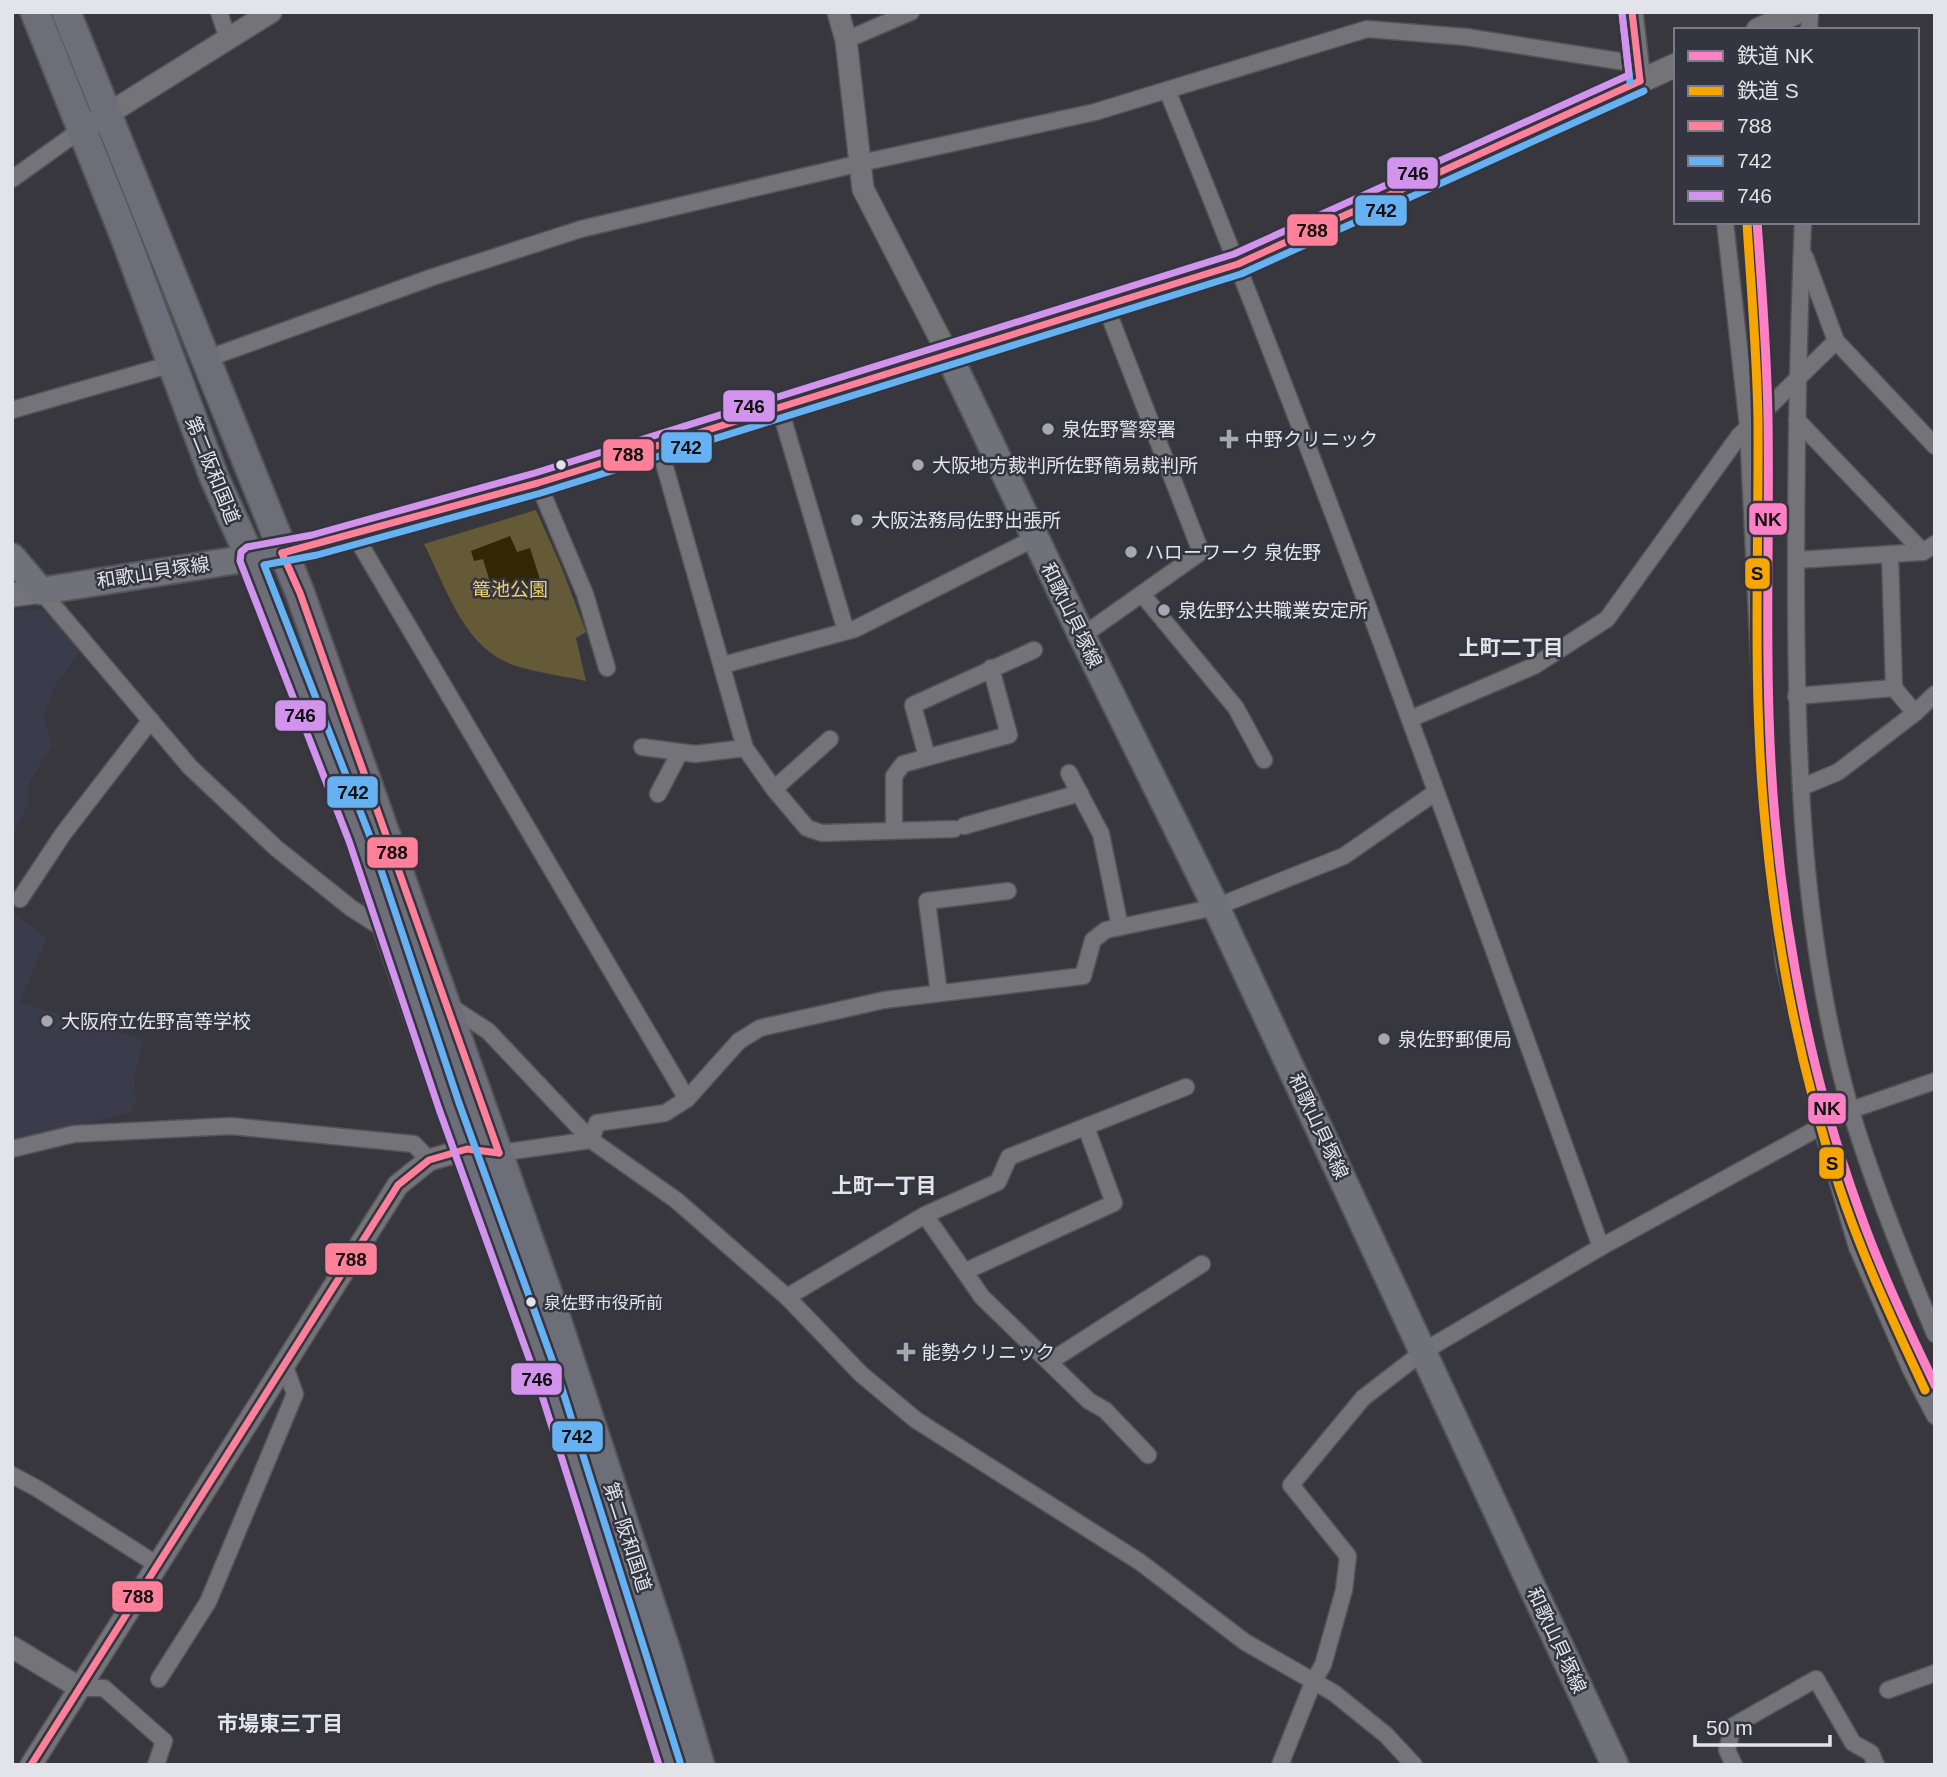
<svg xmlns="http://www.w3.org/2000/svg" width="1947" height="1777" font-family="Arial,'Noto Sans JP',sans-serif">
<rect width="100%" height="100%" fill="#37373d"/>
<g fill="#3a3b4b">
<path d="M 30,609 L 47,611 L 82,648 L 54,688 L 44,718 L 52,745 L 27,787 L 30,802 L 12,837 L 12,610 Z"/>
<path d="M 12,912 L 47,938 L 20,1002 L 144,1040 L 134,1078 L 137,1100 L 131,1112 L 12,1143 Z"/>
</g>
<path fill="#645a37" d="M 536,510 L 561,566 L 586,632 L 576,638 L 586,681 C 565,676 525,671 506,662 C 462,642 445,585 424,544 Z"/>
<path fill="#312705" d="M 510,536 L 517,552 L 530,548 L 542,586 L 508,597 L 504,585 L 492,589 L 483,559 L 474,561 L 471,551 Z"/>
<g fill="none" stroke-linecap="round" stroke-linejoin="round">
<defs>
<g id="minor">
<path d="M 219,12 L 228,39"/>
<path d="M 1809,30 L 1810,12"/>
<path d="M 846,40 L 911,12"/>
<path d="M 1167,90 C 1323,471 1461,859 1601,1247"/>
<path d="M 12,179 L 82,129"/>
<path d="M 1725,222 L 1748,427 L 1766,806 L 1784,964 L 1822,1128 L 1857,1247 L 1911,1370 L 1935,1416"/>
<path d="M 1803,222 C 1798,340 1796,457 1796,575 C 1796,753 1801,938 1851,1111 C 1874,1187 1904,1261 1935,1334"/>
<path d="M 1836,341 L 1935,446"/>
<path d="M 206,359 L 430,278 L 581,229 L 861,163 L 1095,112 L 1367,29 L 1466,37 L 1638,64"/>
<path d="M 780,409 L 846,631"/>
<path d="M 12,410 L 172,364"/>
<path d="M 1797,420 L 1923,552 L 1935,544"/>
<path d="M 659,446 L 745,748 L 774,789 L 830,739"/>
<path d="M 538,483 L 585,594 L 607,668"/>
<path d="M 354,534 L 687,1099"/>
<path d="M 1796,560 L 1923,552"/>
<path d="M 41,591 L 190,767 L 276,848 L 351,908 L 387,931"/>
<path d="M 1142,594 L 1236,708 L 1264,760"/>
<path d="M 1082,636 L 1201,552 L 1106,307"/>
<path d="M 723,665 L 855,629 L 1035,538"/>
<path d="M 1894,688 L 1915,713"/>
<path d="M 1796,696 L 1894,688 L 1890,554"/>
<path d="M 1410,719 L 1534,666 L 1607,619 L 1739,436 L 1836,341 L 1805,257"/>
<path d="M 642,747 L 695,754 L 745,748"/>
<path d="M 927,757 L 913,705 L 1034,650"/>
<path d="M 1069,773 L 1101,834 L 1120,927"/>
<path d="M 1802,787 L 1838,772 L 1915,713 L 1935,694"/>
<path d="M 774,789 L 807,828 L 822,833 L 954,829"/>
<path d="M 658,794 L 680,752"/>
<path d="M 964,826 L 1080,793"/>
<path d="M 894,831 L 894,776 L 903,764 L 1009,735 L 991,668"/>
<path d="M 20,899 L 63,834 L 151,720"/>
<path d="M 939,993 L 927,901 L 1008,891"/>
<path d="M 448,1005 L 488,1031 L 591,1140 L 597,1123 L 665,1113 L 687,1099 L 739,1041 L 760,1028 L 884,1000 L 1083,976 L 1093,940 L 1106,930 L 1216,907 L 1344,856 L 1436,792"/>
<path d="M 12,1149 L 74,1134 L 231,1126 L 414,1144 L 429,1160"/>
<path d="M 499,1153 L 591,1140 L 676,1200 L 787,1297 L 861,1374 L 916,1420 L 1140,1562 L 1245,1642 L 1334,1693 L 1386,1735 L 1414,1765"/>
<path d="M 925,1215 L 982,1297 L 1089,1401 L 1105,1410 L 1148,1455"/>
<path d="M 966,1271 L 1114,1203 L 1086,1127"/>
<path d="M 787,1297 L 925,1215 L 998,1182 L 1009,1157 L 1186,1087"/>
<path d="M 1049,1362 L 1202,1264"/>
<path d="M 12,1475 L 38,1489 L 156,1564"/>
<path d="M 159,1679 L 208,1602 L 295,1394 L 284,1364"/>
<path d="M 80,1688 L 104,1688 L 164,1741 L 156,1765"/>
<path d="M 1888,1690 L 1935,1673"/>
<path d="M 1280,1765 L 1314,1680 L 1323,1665 L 1344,1590 L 1348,1556 L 1291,1485 L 1363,1398 L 1424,1351 L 1601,1247 L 1851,1110 L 1935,1081"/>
<path d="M 1734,1765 L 1727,1750 L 1733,1726 L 1816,1679 L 1853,1743 L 1871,1753 L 1876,1765"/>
</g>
<g id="tertiary">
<path d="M 838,12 L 846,40 L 863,189 L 949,356"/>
<path d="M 1632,12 L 1640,81"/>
<path d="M 95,122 L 271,12"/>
<path d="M 12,1647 L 80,1688"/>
<path d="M 31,1765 L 398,1185 L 429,1160 L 467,1149 L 499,1153"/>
</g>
<g id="secondary">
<path d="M 1758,30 L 1797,12"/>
<path d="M 949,356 L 1238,264 L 1676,65"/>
<path d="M 12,595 L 41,591"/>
</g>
<path id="primary" d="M 12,557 L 41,591 L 282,553 L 314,545 L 538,483 L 949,356 L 1082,636 L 1216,907 L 1615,1765"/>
<g id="trunk">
<path d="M 35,12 L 125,237 L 214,477 L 250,557 L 359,838 L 389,932 L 449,1106 L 548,1380 L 670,1765"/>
<path d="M 66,12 L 300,593 L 548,1294 L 668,1657 L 700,1765"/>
</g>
</defs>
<use href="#minor" stroke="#535358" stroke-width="19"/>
<use href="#tertiary" stroke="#535358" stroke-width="24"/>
<use href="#secondary" stroke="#535358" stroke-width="26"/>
<use href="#primary" stroke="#535358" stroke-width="30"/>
<use href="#trunk" stroke="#535358" stroke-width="32"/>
<use href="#minor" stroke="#737378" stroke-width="16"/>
<use href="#tertiary" stroke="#737378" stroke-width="21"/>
<use href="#secondary" stroke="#737378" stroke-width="23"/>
<use href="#primary" stroke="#717179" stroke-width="26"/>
<use href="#trunk" stroke="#6e6e78" stroke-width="28"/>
<defs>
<g id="bus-1">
<path d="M 1632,12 L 1640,81"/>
<path d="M 282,553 L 538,483 L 1238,264 L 1640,81"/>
<path d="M 282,553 L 300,593 L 499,1153"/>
<path d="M 31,1765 L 398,1185 L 429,1160 L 467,1149 L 499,1153"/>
</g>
<g id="bus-2">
<path d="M 1622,13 L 1630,82"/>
<path d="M 680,1762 L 558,1376 L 459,1103 L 369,834 L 264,565 L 317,555 L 541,493 L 1241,274 L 1644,91"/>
</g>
<path id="bus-3" d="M 659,1765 L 538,1383 L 439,1109 L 349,841 L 240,561 L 241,552 L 247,547 L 312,535 L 535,473 L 1234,254 L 1629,75 L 1622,13"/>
</defs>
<use href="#bus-1" stroke="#343540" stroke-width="12"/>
<use href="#bus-2" stroke="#343540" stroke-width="12"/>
<use href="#bus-3" stroke="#343540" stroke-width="12"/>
<use href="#bus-1" stroke="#ff8098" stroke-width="7"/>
<use href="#bus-2" stroke="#66b1f2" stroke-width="7"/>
<use href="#bus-3" stroke="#d193ec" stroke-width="7"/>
<defs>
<path id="rail-1" d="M 1757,222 C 1762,288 1767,353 1768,419 C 1770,553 1763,686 1775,819 C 1787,951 1814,1086 1859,1210 C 1880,1270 1908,1328 1935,1385"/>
<path id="rail-2" d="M 1747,223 C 1751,289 1757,354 1758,420 C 1759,554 1752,689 1765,822 C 1776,945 1800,1069 1839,1186 C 1862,1256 1894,1323 1925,1390"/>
</defs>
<use href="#rail-1" stroke="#343540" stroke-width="14"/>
<use href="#rail-2" stroke="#343540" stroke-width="14"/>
<use href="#rail-1" stroke="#ff80c5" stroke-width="9"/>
<use href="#rail-2" stroke="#f7a600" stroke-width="9"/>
</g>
<g fill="#a7a7ad" stroke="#343540" stroke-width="2.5">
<circle cx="1048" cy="429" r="7"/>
<path d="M1225.5 428.5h7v7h7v7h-7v7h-7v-7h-7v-7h7z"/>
<circle cx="918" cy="465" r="7"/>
<circle cx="857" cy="520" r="7"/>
<circle cx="1131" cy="552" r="7"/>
<circle cx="1164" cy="610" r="7"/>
<circle cx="47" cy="1021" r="7"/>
<circle cx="1384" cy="1039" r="7"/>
<path d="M902.5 1341.5h7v7h7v7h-7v7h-7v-7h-7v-7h7z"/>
</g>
<g fill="#e3e3ea" stroke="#343540" stroke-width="2.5">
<circle cx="561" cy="465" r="6"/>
<circle cx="531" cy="1302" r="6"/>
</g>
<g text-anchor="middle" stroke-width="5" stroke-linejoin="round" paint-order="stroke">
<g font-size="17" fill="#e3e3ea" stroke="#343540" text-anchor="start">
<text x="544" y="1309">泉佐野市役所前</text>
</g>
<g font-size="19" fill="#e3e3ea" stroke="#343540" text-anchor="start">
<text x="1062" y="436">泉佐野警察署</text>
<text x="1245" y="446">中野クリニック</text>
<text x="932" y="472">大阪地方裁判所佐野簡易裁判所</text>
<text x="871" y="527">大阪法務局佐野出張所</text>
<text x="1145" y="559">ハローワーク 泉佐野</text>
<text x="1178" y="617">泉佐野公共職業安定所</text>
<text x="61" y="1028">大阪府立佐野高等学校</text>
<text x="1398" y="1046">泉佐野郵便局</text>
<text x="922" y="1359">能勢クリニック</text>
</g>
<g font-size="19" fill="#e3e3ea" stroke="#343540">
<text transform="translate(213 470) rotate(68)" y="7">第二阪和国道</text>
<text transform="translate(153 572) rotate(-9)" y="7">和歌山貝塚線</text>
<text transform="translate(1072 615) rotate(64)" y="7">和歌山貝塚線</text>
<text transform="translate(1319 1126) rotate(65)" y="7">和歌山貝塚線</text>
<text transform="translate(628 1537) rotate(72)" y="7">第二阪和国道</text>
<text transform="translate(1557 1640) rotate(65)" y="7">和歌山貝塚線</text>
</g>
<g font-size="19" fill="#edce66" stroke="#343540">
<text x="510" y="596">篭池公園</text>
</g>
<g font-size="21" font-weight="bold" fill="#e3e3ea" stroke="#343540">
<text x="1511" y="655">上町二丁目</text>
<text x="884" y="1193">上町一丁目</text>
<text x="280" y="1731">市場東三丁目</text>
</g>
</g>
<g stroke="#343540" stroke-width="2.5">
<rect x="1386" y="156" width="53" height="34" rx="7" fill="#d193ec"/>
<rect x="1354" y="194" width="54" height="33" rx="7" fill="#66b1f2"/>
<rect x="1286" y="213" width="53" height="34" rx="7" fill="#ff8098"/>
<rect x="722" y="389" width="54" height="34" rx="7" fill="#d193ec"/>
<rect x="660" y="431" width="53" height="33" rx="7" fill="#66b1f2"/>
<rect x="602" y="438" width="53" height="34" rx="7" fill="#ff8098"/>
<rect x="1748" y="502" width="40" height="34" rx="7" fill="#ff80c5"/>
<rect x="1744" y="557" width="27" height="33" rx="7" fill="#f7a600"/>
<rect x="274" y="699" width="53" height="33" rx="7" fill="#d193ec"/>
<rect x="326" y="775" width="53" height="34" rx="7" fill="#66b1f2"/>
<rect x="366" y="836" width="53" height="33" rx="7" fill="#ff8098"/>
<rect x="1807" y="1092" width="40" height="33" rx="7" fill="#ff80c5"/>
<rect x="1818" y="1146" width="27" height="34" rx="7" fill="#f7a600"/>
<rect x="324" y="1242" width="54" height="34" rx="7" fill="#ff8098"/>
<rect x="510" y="1362" width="53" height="34" rx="7" fill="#d193ec"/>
<rect x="551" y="1420" width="53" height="33" rx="7" fill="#66b1f2"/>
<rect x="111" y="1580" width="53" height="33" rx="7" fill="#ff8098"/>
</g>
<g font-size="19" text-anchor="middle" font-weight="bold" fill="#111">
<text x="1413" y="180">746</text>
<text x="1381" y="217">742</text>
<text x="1312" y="237">788</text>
<text x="749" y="413">746</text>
<text x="686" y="454">742</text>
<text x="628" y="461">788</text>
<text x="1768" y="526">NK</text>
<text x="1757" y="580">S</text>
<text x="300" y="722">746</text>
<text x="353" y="799">742</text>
<text x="392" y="859">788</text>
<text x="1827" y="1115">NK</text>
<text x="1832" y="1170">S</text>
<text x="351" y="1266">788</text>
<text x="537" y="1386">746</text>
<text x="577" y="1443">742</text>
<text x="138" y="1603">788</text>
</g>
<rect width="1947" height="1777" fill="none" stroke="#e3e3ea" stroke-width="28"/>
<rect x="1674" y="28" width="245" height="196" fill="#343540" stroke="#7a7b84" stroke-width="2"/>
<rect x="1688" y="51" width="35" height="10" fill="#ff80c5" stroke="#7a7b84" stroke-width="2"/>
<text x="1737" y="63" font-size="21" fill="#e3e3ea">鉄道 NK</text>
<rect x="1688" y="86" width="35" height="10" fill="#f7a600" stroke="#7a7b84" stroke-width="2"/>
<text x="1737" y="98" font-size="21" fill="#e3e3ea">鉄道 S</text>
<rect x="1688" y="121" width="35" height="10" fill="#ff8098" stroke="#7a7b84" stroke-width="2"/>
<text x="1737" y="133" font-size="21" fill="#e3e3ea">788</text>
<rect x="1688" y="156" width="35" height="10" fill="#66b1f2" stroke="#7a7b84" stroke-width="2"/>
<text x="1737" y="168" font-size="21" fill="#e3e3ea">742</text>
<rect x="1688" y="191" width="35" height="10" fill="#d193ec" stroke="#7a7b84" stroke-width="2"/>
<text x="1737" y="203" font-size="21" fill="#e3e3ea">746</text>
<path d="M1695 1735v10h135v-10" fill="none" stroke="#e3e3ea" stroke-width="3.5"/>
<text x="1706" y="1735" font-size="21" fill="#e3e3ea" stroke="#343540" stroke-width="5" paint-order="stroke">50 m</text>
</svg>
